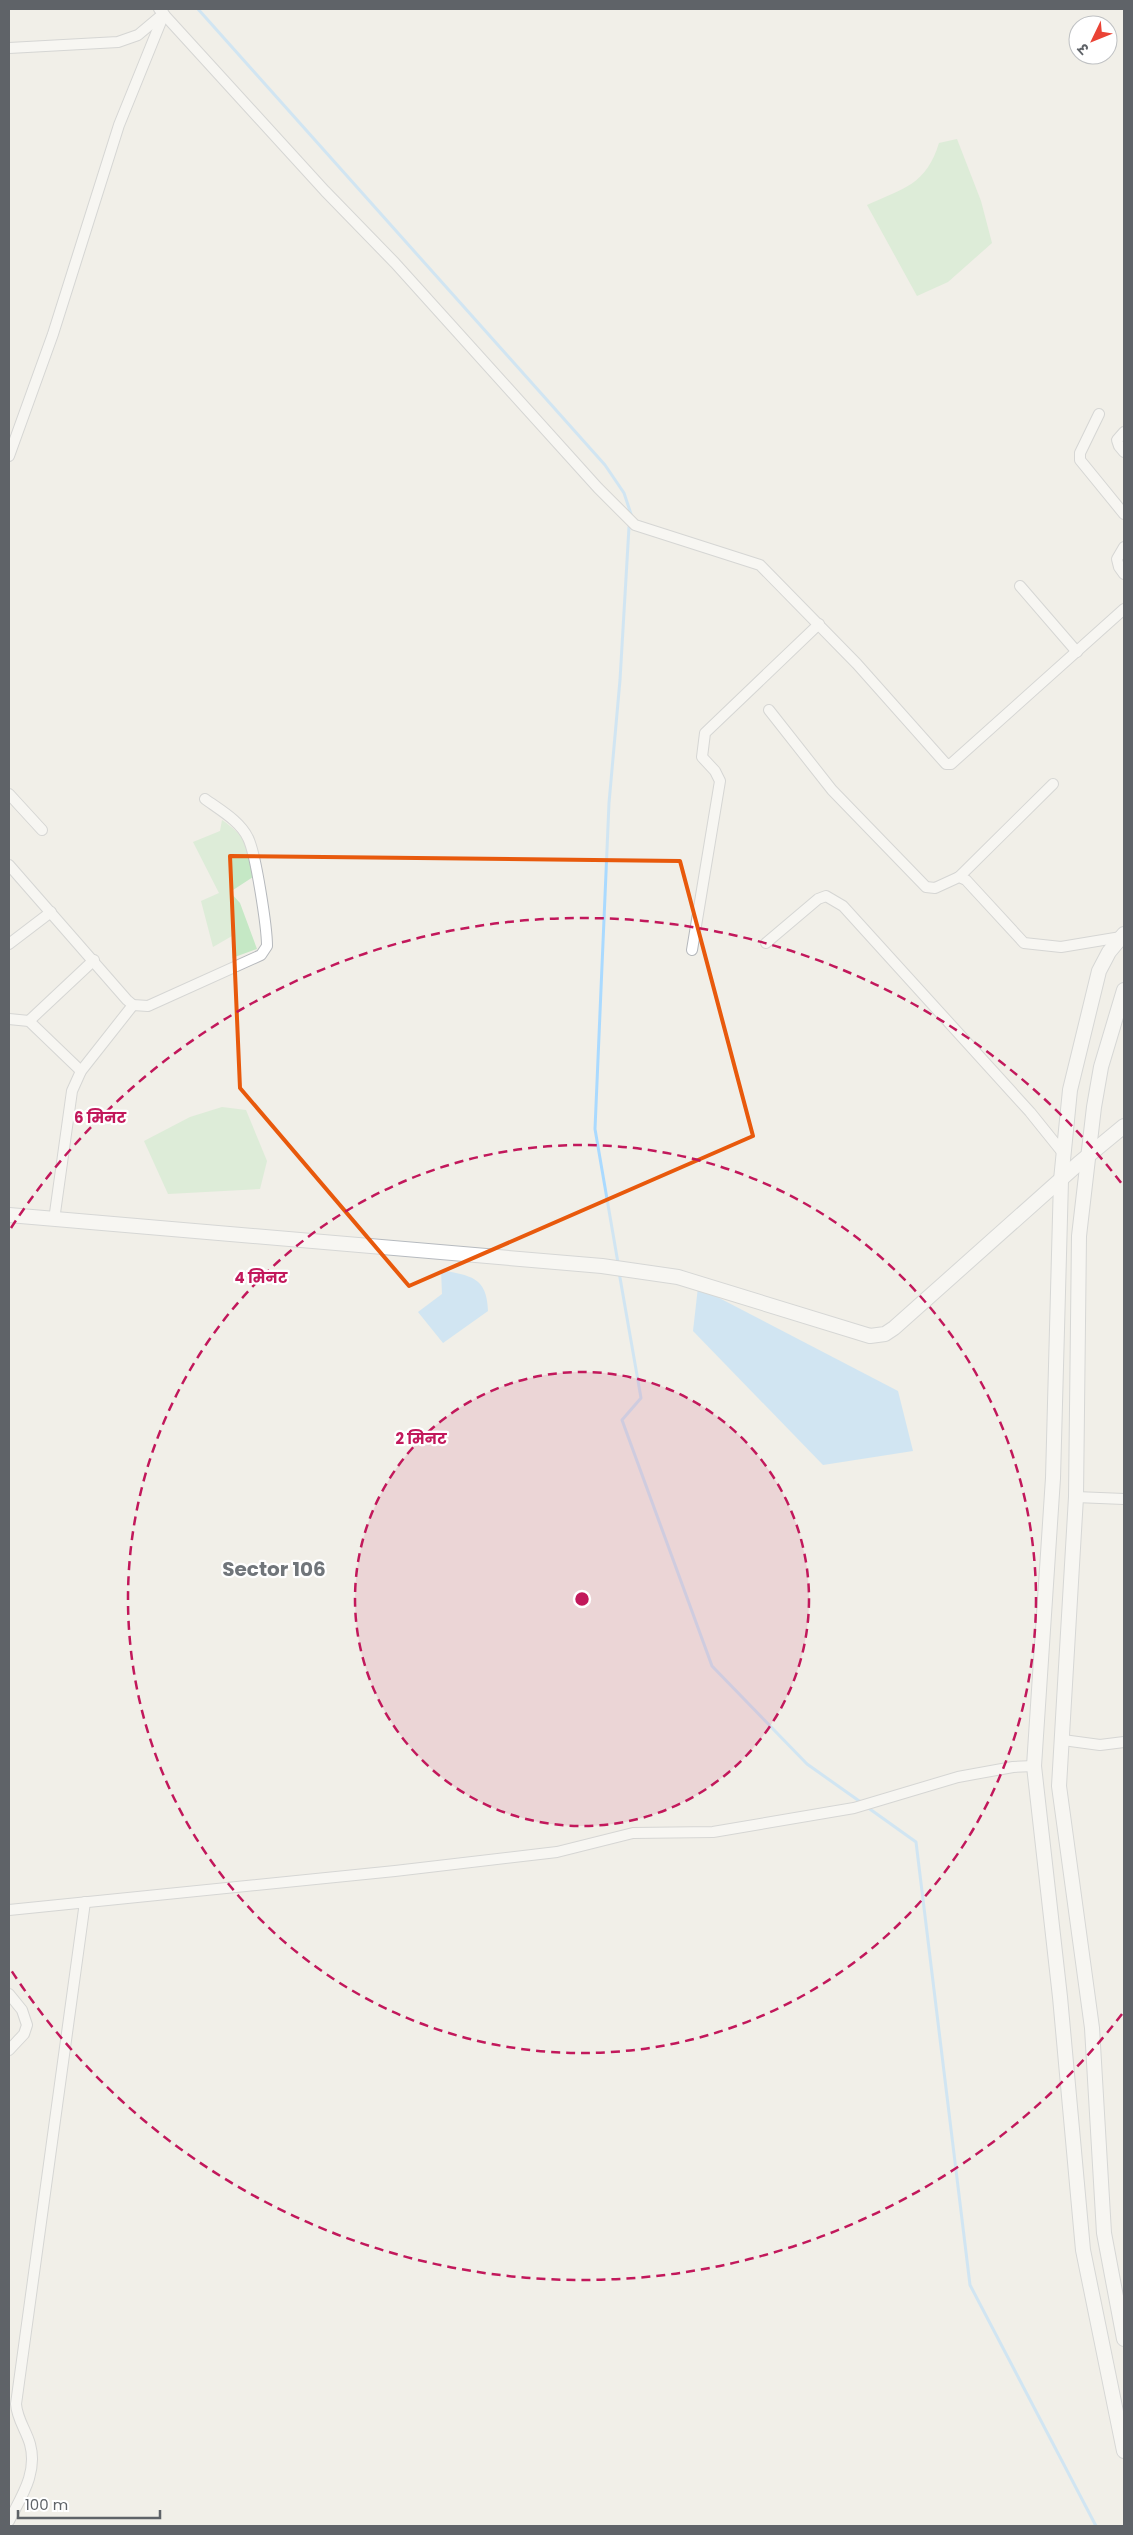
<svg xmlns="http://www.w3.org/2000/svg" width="1133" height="2535" font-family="Poppins,'Noto Sans Devanagari',sans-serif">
<rect width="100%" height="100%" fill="#f1efe8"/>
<g fill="#c5e8c5">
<path d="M 957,139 L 981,201 L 992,243 L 948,282 L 917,296 L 867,205 C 904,188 926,185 939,143 Z"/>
<path d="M 222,820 C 247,837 249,848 253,877 L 230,892 L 240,903 L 257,949 L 232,958 L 232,936 L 213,947 L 201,901 L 219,893 L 193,842 L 220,831 Z"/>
<path d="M 222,1107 L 246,1110 L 267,1161 L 260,1189 L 168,1194 L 144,1141 L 190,1117 Z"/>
</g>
<g fill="#aadaff">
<path d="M 441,1270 C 470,1276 487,1276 488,1311 L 443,1343 L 418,1312 L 442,1294 Z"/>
<path d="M 698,1287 L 898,1391 L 913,1451 L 823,1465 L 693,1331 Z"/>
</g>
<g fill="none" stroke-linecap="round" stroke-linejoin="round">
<g stroke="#aadaff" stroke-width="3">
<path d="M 198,9 L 605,465 L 624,493 L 631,514"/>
<path d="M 618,1263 L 595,1129 L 609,803 L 620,680 L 629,527"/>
<path d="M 619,1272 L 641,1398 L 622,1420 L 712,1666 L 807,1764 L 862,1803"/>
<path d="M 867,1807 L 916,1842 L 970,2285 L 1096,2526"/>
</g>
<defs>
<g id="street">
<path d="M 159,9 L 325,191 L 395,263 L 598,488 L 635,525 L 760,565 L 857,664 L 946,764 L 951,764 L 1124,609"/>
<path d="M 9,48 L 118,42 L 138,35 L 163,14"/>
<path d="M 1099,414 L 1080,453 L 1080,460 L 1124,514"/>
<path d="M 1124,432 L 1117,440 L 1119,446 L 1124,452"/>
<path d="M 9,456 L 53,334 L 119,125 L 164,14"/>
<path d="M 1124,547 L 1117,559 L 1119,567 L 1124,574"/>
<path d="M 1020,586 L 1077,652"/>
<path d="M 769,710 L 832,790 L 926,887 L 935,888 L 959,877 L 966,880 L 1024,943 L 1061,947 L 1121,937"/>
<path d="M 9,794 L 42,830"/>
<path d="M 9,865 L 127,1000 L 133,1005 L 148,1006 L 261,955 L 267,946 C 267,928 256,854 248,838 C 240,821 220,810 205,799"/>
<path d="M 959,877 L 1053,784"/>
<path d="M 766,943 L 818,899 L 826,896 L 843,906 L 1030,1112 L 1063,1153"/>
<path d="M 9,944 L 51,912"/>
<path d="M 692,950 L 720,781 L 715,771 L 702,757 L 705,733 L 819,624"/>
<path d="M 9,1019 L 29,1021 L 81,1071"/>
<path d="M 29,1021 L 94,960"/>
<path d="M 54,1220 L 72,1091 L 81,1071 L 133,1005"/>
<path d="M 1076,1497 L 1124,1499"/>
<path d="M 1063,1740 L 1100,1745 L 1124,1742"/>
<path d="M 9,1910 L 395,1871 L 557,1852 L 633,1833 L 713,1832 L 854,1808 L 958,1777 L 1013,1767 L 1034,1766"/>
<path d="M 9,1994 L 22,2010 L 27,2025 L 24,2034 L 9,2050"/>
<path d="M 9,2521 C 21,2497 38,2473 30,2444 C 26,2430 17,2419 16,2404 L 85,1902"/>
</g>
<g id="secondary">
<path d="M 1124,934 L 1109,952 L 1099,971 L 1070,1090 L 1061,1180 L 1053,1478 L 1034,1766 L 1060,1997 L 1083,2250 L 1124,2451"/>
<path d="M 1124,990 L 1101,1067 L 1094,1107 L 1079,1236 L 1076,1497 L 1059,1786 L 1092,2028 L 1104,2233 L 1124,2339"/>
<path d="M 9,1215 L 602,1266 L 678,1277 L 870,1336 L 885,1334 L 894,1328 L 1078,1164 L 1124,1126"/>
</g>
</defs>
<use href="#street" stroke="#b5b8bc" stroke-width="12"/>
<use href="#secondary" stroke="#b6babf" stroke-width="16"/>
<use href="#street" stroke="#fff" stroke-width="10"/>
<use href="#secondary" stroke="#fff" stroke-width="14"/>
</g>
<path d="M0 0H1133V2535H0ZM 230,856 L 680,861 L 753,1136 L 409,1286 L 240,1088 Z" fill="#f1efe8" fill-opacity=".55" fill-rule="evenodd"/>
<path fill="none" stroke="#e8590c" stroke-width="4" stroke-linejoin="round" d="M 230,856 L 680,861 L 753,1136 L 409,1286 L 240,1088 Z"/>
<circle cx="582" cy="1599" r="227" fill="#c2185b" fill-opacity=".12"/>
<g fill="none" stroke="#c2185b" stroke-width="2.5" stroke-dasharray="9 6">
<circle cx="582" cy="1599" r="227"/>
<circle cx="582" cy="1599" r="454"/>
<path d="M1122 2014A681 681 0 0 1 11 1970M11 1228A681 681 0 0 1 1122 1184"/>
</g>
<g text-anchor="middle" stroke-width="4.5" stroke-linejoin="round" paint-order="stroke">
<g font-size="20" font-weight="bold" fill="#70757a" stroke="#fff">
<text x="274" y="1576">Sector 106</text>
</g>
</g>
<circle cx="582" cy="1599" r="8" fill="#c2185b" stroke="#fff" stroke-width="2.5"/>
<g font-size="15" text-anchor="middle" font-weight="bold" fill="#c2185b" stroke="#fff" stroke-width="4.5" stroke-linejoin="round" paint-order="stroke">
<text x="100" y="1123">6 मिनट</text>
<text x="261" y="1283">4 मिनट</text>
<text x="421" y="1444">2 मिनट</text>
</g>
<rect width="1133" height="2535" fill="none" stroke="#5f6368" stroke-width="20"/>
<g transform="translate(1093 40) rotate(227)"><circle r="24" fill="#ffffff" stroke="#bfc1c3"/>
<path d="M0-4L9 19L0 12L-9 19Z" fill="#ea4335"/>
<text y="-8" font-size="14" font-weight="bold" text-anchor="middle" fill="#5f6368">उ</text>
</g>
<path d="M18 2510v8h142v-8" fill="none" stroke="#5f6368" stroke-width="2.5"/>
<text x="25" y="2510" font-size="15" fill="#5f6368" stroke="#ffffff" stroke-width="4" paint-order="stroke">100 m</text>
</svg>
